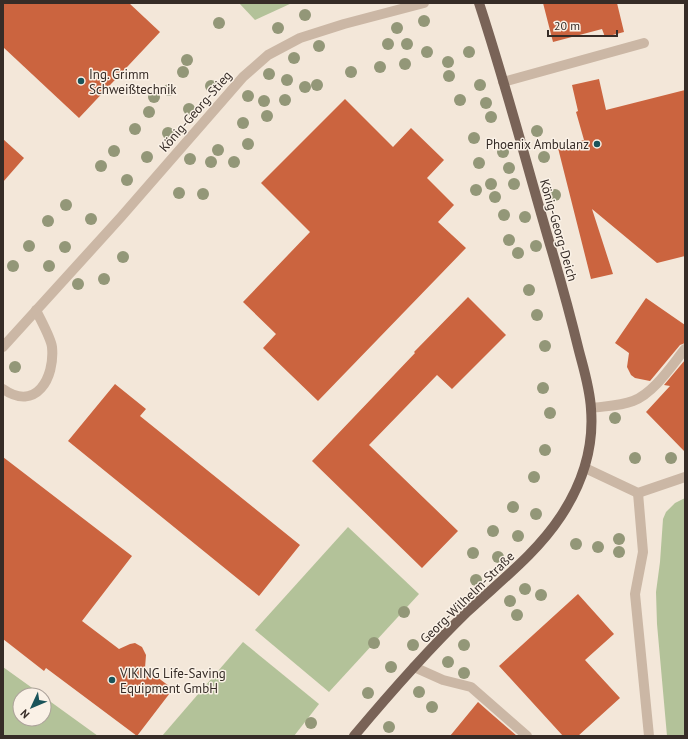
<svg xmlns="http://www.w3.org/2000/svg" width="688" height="739" font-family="'PT Sans',sans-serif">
<rect width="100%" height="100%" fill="#f3e7d9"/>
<g fill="#b3c299">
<path d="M 239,3 L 292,3 L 255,20 Z"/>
<path d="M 685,498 L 685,736 L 667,736 L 657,624 L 656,592 L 660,562 L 663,519 L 666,512 L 675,503 Z"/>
<path d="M 348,527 L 419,594 L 329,692 L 255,630 Z"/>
<path d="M 243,642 L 319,704 L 294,736 L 162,736 Z"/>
<path d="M 3,667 L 42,695 L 20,695 L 20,719 L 44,719 L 44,697 L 98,736 L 3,736 Z"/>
</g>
<g fill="#cb643f">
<path d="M 3,3 L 129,3 L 160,32 L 79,118 L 3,47 Z"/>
<path d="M 543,3 L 617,3 L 624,32 L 605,37 L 602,29 L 553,42 Z"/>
<path d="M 599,79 L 606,110 L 685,90 L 685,256 L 657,263 L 592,209 L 613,274 L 591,279 L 558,148 L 584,140 L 576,112 L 578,111 L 572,85 Z"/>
<path d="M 345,99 L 393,147 L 411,128 L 444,160 L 427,178 L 454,205 L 438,222 L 466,248 L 318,401 L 263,348 L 276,334 L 243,302 L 310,232 L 261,183 Z"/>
<path d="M 3,139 L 24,158 L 3,182 Z"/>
<path d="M 468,297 L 506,335 L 452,389 L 437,375 L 369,445 L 458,531 L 422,568 L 312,461 L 415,353 L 414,352 Z"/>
<path d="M 646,298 L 685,325 L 685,343 L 680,345 L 650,381 L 635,378 L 631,375 L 627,367 L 629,353 L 615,343 Z"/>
<path d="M 685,360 L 685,452 L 646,412 L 670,386 L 664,385 Z"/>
<path d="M 115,384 L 146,409 L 140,416 L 300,545 L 259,596 L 68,441 Z"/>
<path d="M 3,457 L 132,556 L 82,621 L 119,649 L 130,644 L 135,643 L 142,647 L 146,655 L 145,668 L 173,689 L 137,736 L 46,668 L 44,671 L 3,639 Z"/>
<path d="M 578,594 L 614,634 L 585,660 L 620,698 L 578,736 L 563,736 L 499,666 Z"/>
<path d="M 478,702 L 487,710 L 517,736 L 450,736 Z"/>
</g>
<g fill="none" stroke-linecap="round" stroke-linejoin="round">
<g stroke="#cbb7a5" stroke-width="10">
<path d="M 503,82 L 644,43"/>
<path d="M 3,347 L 121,217 L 243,77 L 268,55 L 300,38 L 344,24 L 424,3"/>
<path d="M 3,389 C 36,412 55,378 52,347 C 51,338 40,319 36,310"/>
<path d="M 591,408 C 605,406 620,406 633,401 C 654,393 672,365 685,349"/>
<path d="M 585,468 L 638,493 L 685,477"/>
<path d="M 638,493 L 643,552 L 635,594 L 649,736"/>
<path d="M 414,667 L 443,680 L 471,687 L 527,736"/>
</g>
<path stroke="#796357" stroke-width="10" d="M 354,736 C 390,693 427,651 467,612 C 500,581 536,554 561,516 C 582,484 594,447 591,409 C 590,389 584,370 579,351 C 570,314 560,278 549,241 C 526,162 505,82 479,3"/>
</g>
<g fill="#939778">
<circle cx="305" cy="15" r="6"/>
<circle cx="424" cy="21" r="6"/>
<circle cx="219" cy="23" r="6"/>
<circle cx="278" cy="28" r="6"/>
<circle cx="397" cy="28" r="6"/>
<circle cx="388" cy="44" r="6"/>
<circle cx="407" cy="44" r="6"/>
<circle cx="319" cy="46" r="6"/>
<circle cx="427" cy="52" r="6"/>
<circle cx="469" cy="52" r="6"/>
<circle cx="294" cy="58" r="6"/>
<circle cx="187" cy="60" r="6"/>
<circle cx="448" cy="62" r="6"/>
<circle cx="405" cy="64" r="6"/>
<circle cx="380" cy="67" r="6"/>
<circle cx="183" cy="72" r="6"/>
<circle cx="351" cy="72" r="6"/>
<circle cx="269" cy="74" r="6"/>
<circle cx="449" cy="76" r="6"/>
<circle cx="287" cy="80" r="6"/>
<circle cx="317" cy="85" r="6"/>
<circle cx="480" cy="85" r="6"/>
<circle cx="211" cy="86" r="6"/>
<circle cx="305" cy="87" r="6"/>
<circle cx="169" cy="90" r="6"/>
<circle cx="248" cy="96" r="6"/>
<circle cx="154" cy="97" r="6"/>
<circle cx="285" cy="100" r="6"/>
<circle cx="460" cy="100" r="6"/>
<circle cx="264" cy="101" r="6"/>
<circle cx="486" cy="103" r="6"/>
<circle cx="189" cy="109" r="6"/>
<circle cx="149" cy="112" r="6"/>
<circle cx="267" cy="116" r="6"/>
<circle cx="491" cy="117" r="6"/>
<circle cx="243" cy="123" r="6"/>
<circle cx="135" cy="129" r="6"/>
<circle cx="537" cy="131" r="6"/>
<circle cx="168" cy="133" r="6"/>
<circle cx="474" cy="138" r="6"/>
<circle cx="248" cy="144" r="6"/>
<circle cx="218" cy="150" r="6"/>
<circle cx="114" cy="151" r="6"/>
<circle cx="503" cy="152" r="6"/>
<circle cx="147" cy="157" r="6"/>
<circle cx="544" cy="157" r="6"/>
<circle cx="190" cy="159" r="6"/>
<circle cx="211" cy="162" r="6"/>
<circle cx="234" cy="162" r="6"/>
<circle cx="479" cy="163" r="6"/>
<circle cx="101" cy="166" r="6"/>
<circle cx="509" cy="168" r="6"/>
<circle cx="127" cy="180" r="6"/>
<circle cx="491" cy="184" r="6"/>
<circle cx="514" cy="184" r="6"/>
<circle cx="476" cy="190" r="6"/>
<circle cx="179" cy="193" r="6"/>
<circle cx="203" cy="194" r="6"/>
<circle cx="555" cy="195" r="6"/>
<circle cx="495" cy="197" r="6"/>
<circle cx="66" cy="205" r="6"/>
<circle cx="504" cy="215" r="6"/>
<circle cx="525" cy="217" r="6"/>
<circle cx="91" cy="219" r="6"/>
<circle cx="48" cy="221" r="6"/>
<circle cx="509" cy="240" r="6"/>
<circle cx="29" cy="246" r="6"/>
<circle cx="536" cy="246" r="6"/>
<circle cx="65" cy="247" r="6"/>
<circle cx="518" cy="253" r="6"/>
<circle cx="123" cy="257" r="6"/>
<circle cx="13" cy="266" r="6"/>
<circle cx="49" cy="266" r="6"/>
<circle cx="104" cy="279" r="6"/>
<circle cx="78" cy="284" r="6"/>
<circle cx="529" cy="290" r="6"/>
<circle cx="537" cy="315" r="6"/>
<circle cx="545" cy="346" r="6"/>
<circle cx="15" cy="367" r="6"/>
<circle cx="543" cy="388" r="6"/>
<circle cx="550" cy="413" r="6"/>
<circle cx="615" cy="418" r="6"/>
<circle cx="545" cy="450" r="6"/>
<circle cx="635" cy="458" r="6"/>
<circle cx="671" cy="458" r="6"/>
<circle cx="534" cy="477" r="6"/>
<circle cx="513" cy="507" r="6"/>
<circle cx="536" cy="514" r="6"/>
<circle cx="493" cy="531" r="6"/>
<circle cx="518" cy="536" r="6"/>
<circle cx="619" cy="539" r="6"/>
<circle cx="576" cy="544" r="6"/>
<circle cx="598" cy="547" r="6"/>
<circle cx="619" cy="552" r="6"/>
<circle cx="473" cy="553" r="6"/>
<circle cx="498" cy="557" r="6"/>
<circle cx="476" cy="580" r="6"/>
<circle cx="525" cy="589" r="6"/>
<circle cx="541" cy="595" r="6"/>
<circle cx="510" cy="601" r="6"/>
<circle cx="404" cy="612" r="6"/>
<circle cx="517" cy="615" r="6"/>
<circle cx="374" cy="643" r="6"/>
<circle cx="413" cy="645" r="6"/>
<circle cx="464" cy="645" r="6"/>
<circle cx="448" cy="662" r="6"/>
<circle cx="391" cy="667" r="6"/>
<circle cx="464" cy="673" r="6"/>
<circle cx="419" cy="692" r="6"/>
<circle cx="368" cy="693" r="6"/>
<circle cx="432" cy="707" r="6"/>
<circle cx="311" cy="723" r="6"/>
<circle cx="389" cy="727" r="6"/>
</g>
<g fill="#1a545a" stroke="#faf1e6" stroke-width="1.5">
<circle cx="81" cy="81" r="4"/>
<circle cx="597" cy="144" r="4"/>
<circle cx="112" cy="680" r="4"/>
</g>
<g text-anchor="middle" stroke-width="3" stroke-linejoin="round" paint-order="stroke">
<g font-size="13" fill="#362c27" stroke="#faf1e6" text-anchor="start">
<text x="89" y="79">Ing. Grimm<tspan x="89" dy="15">Schweißtechnik</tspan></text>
<text x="589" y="149" text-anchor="end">Phoenix Ambulanz</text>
<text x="120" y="678">VIKING Life-Saving<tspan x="120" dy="15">Equipment GmbH</tspan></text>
</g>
<g font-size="13" fill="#362c27" stroke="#faf1e6">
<text transform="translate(195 111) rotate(-49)" y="5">König-Georg-Stieg</text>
<text transform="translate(559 230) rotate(74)" y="5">König-Georg-Deich</text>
<text transform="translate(467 597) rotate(-44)" y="5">Georg-Wilhelm-Straße</text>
</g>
</g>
<rect width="688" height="739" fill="none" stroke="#362c27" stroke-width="8"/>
<g transform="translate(32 707) rotate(226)"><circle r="19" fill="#faf1e6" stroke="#aca29a"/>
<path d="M0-3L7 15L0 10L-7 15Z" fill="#1a545a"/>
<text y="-6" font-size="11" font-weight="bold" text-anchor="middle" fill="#362c27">N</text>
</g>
<path d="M548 30v6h69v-6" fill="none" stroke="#362c27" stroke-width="2"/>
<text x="554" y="30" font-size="12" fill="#362c27" stroke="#faf1e6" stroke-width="3" paint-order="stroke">20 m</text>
</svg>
